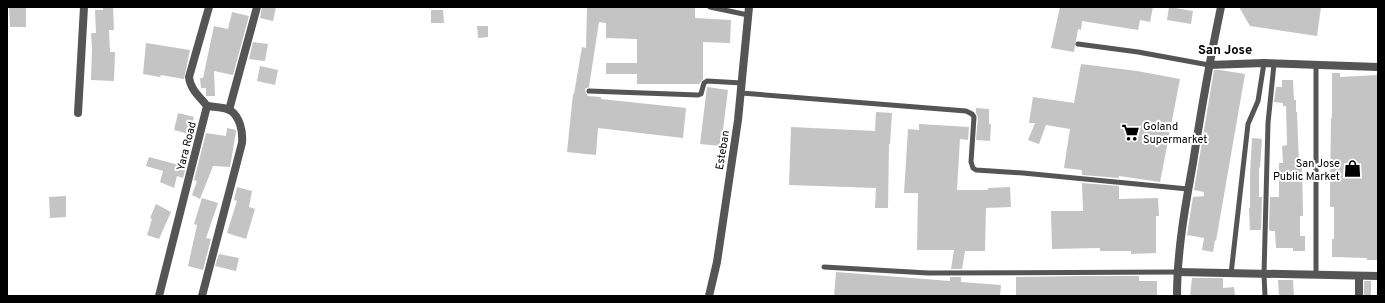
<svg xmlns="http://www.w3.org/2000/svg" width="1385" height="303" font-family="Overpass,sans-serif">
<rect width="100%" height="100%" fill="#fff"/>
<g fill="#c4c4c4">
<path d="M 9,7 L 26,7 L 26,27 L 10,27 Z"/>
<path d="M 103,7 L 113,7 L 114,30 L 109,30 L 110,52 L 115,52 L 114,81 L 91,80 L 92,49 L 91,33 L 96,33 L 95,10 L 103,10 Z"/>
<path d="M 262,7 L 276,7 L 273,21 L 260,18 Z"/>
<path d="M 587,7 L 695,7 L 695,18 L 731,20 L 730,43 L 703,42 L 703,79 L 699,84 L 637,84 L 637,74 L 606,74 L 606,63 L 637,63 L 637,39 L 606,38 L 606,23 L 599,22 L 589,87 L 585,89 L 586,93 L 588,96 L 601,97 L 601,99 L 686,108 L 683,138 L 598,128 L 596,155 L 567,152 L 573,94 L 574,94 L 582,47 L 586,48 Z"/>
<path d="M 1060,7 L 1153,7 L 1150,22 L 1140,20 L 1138,30 L 1082,21 L 1081,30 L 1078,29 L 1074,52 L 1051,48 Z"/>
<path d="M 1169,7 L 1193,11 L 1191,24 L 1167,20 Z"/>
<path d="M 1239,7 L 1321,7 L 1317,36 L 1250,26 Z"/>
<path d="M 431,10 L 443,10 L 444,23 L 431,23 Z"/>
<path d="M 232,12 L 249,16 L 233,75 L 214,71 L 215,96 L 206,96 L 206,88 L 201,88 L 200,78 L 203,78 L 214,26 L 228,29 Z"/>
<path d="M 477,26 L 488,26 L 488,37 L 478,38 Z"/>
<path d="M 253,42 L 268,44 L 265,61 L 249,59 Z"/>
<path d="M 146,43 L 190,50 L 184,79 L 161,75 L 160,77 L 143,74 Z"/>
<path d="M 1081,64 L 1137,71 L 1180,79 L 1160,182 L 1119,176 L 1119,178 L 1082,175 L 1082,170 L 1064,168 L 1070,129 L 1046,125 L 1039,144 L 1028,140 L 1035,123 L 1029,123 L 1033,97 L 1074,103 Z"/>
<path d="M 260,66 L 278,70 L 275,85 L 257,81 Z"/>
<path d="M 1214,70 L 1220,70 L 1245,74 L 1216,241 L 1215,240 L 1213,252 L 1202,250 L 1204,238 L 1187,235 L 1193,197 L 1204,196 L 1204,192 L 1194,190 Z"/>
<path d="M 1332,73 L 1340,73 L 1340,77 L 1378,75 L 1378,260 L 1367,260 L 1367,258 L 1332,257 L 1332,239 L 1334,239 L 1334,207 L 1330,207 L 1330,193 L 1331,118 L 1332,118 Z"/>
<path d="M 1282,80 L 1293,80 L 1294,100 L 1296,100 L 1296,112 L 1297,112 L 1299,163 L 1302,163 L 1303,216 L 1300,216 L 1300,236 L 1305,236 L 1305,251 L 1293,251 L 1293,248 L 1276,248 L 1275,231 L 1270,231 L 1269,229 L 1270,197 L 1279,197 L 1279,163 L 1283,163 L 1282,146 L 1287,145 L 1286,106 L 1283,106 L 1283,103 L 1274,102 L 1276,87 L 1282,87 Z"/>
<path d="M 707,87 L 728,90 L 721,146 L 700,144 Z"/>
<path d="M 976,108 L 989,109 L 989,124 L 991,124 L 990,141 L 976,140 L 978,117 L 976,113 Z"/>
<path d="M 876,112 L 892,113 L 890,144 L 889,144 L 888,208 L 875,208 L 876,188 L 789,185 L 791,127 L 875,131 Z"/>
<path d="M 178,113 L 194,117 L 189,134 L 174,130 Z"/>
<path d="M 919,124 L 969,127 L 968,140 L 960,139 L 957,190 L 988,190 L 988,188 L 1010,187 L 1011,207 L 986,208 L 985,251 L 965,251 L 962,269 L 951,269 L 954,250 L 917,250 L 918,193 L 904,193 L 908,129 L 919,130 Z"/>
<path d="M 227,128 L 236,130 L 236,132 L 230,167 L 213,166 L 200,199 L 192,195 L 197,181 L 194,180 L 206,133 L 226,136 Z"/>
<path d="M 1252,138 L 1262,139 L 1260,168 L 1259,167 L 1259,197 L 1262,197 L 1261,230 L 1250,230 L 1249,208 L 1250,208 L 1250,175 Z"/>
<path d="M 149,157 L 186,167 L 183,178 L 177,176 L 174,188 L 160,182 L 163,171 L 146,166 Z"/>
<path d="M 1082,183 L 1119,186 L 1119,199 L 1158,198 L 1159,216 L 1156,216 L 1156,253 L 1131,254 L 1131,251 L 1100,251 L 1100,248 L 1052,249 L 1051,211 L 1083,211 Z"/>
<path d="M 237,187 L 252,191 L 249,207 L 255,209 L 246,239 L 227,233 L 237,201 L 234,200 Z"/>
<path d="M 66,196 L 66,217 L 50,218 L 49,197 Z"/>
<path d="M 202,198 L 218,203 L 206,238 L 211,239 L 203,270 L 188,266 L 197,225 L 194,224 Z"/>
<path d="M 156,204 L 171,212 L 159,239 L 147,235 L 152,219 L 150,218 Z"/>
<path d="M 219,254 L 239,258 L 236,271 L 215,266 Z"/>
<path d="M 836,272 L 950,281 L 950,277 L 961,277 L 961,282 L 1001,285 L 1000,296 L 834,296 Z"/>
<path d="M 1081,276 L 1139,276 L 1139,281 L 1157,281 L 1157,296 L 1016,296 L 1016,277 Z"/>
<path d="M 1192,278 L 1223,278 L 1223,288 L 1234,287 L 1235,295 L 1190,296 Z"/>
<path d="M 1278,280 L 1293,280 L 1294,296 L 1279,296 Z"/>
<rect x="1364" y="281" width="7" height="15"/>
</g>
<g fill="none" stroke-linecap="round" stroke-linejoin="round">
<g stroke="#555" stroke-width="5">
<path d="M 710,7 L 748,15"/>
<path d="M 1078,44 L 1138,52 L 1209,65"/>
<path d="M 589,91 L 698,95 L 701,94 L 704,83 L 707,81 L 742,83"/>
<path d="M 741,93 L 966,111 L 972,114 L 974,117 L 971,162 L 973,168 L 976,170 L 1023,173 L 1188,189"/>
<path d="M 824,267 L 928,273 L 1177,272"/>
<path d="M 1231,274 L 1248,124 L 1258,101 L 1264,63"/>
<path d="M 1316,275 L 1316,66"/>
<path d="M 1265,296 L 1264,274 L 1268,123 L 1274,64"/>
</g>
<g stroke="#555" stroke-width="8">
<path d="M 1209,65 L 1264,63 L 1378,67"/>
<path d="M 229,110 L 257,7"/>
<path d="M 78,113 L 84,7"/>
<path d="M 1177,272 L 1378,276"/>
<path d="M 159,296 L 207,106 C 200,97 190,89 189,77 L 209,7"/>
<path d="M 202,296 L 242,143 C 243,131 240,117 230,110 C 224,107 214,107 207,106"/>
<path d="M 709,296 L 717,262 L 738,120 L 749,7"/>
<path d="M 1177,296 C 1177,252 1185,207 1193,163 C 1201,111 1210,59 1221,7"/>
<path d="M 1359,296 L 1359,276"/>
</g>
</g>
<defs>
<symbol id="supermarket-bare" viewBox="-9 -9 18 18"><path d="M-6-5.5h2.5l.6 2H6L4.5 2H-2.5L-4.4-4H-6ZM-1.5 3.2a1.3 1.3 0 1 0 .1 0ZM3 3.2a1.3 1.3 0 1 0 .1 0Z" fill="#000" stroke="#fff" stroke-width="2.5" paint-order="stroke"/></symbol>
<symbol id="shop-bare" viewBox="-9 -9 18 18"><path d="M-5-2.5h2.3a2.7 3.5 0 0 1 5.4 0H5L5.5 6h-11ZM-1.5-2.5h3a1.5 2.3 0 0 0-3 0Z" fill="#000" stroke="#fff" stroke-width="2.5" paint-order="stroke"/></symbol>
</defs>
<g fill-rule="evenodd">
<use href="#supermarket-bare" x="1118" y="120" width="25" height="25"/>
<use href="#shop-bare" x="1340" y="156" width="25" height="25"/>
</g>
<g text-anchor="middle" stroke-width="4" stroke-linejoin="round" paint-order="stroke">
<g font-size="11" fill="#000" stroke="#fff" text-anchor="start">
<text x="1143" y="130">Goland<tspan x="1143" dy="13">Supermarket</tspan></text>
<text x="1340" y="167" text-anchor="end">San Jose<tspan x="1340" dy="13">Public Market</tspan></text>
</g>
<g font-size="11" fill="#000" stroke="#fff">
<text transform="translate(186 146) rotate(-76)" y="4">Yara Road</text>
<text transform="translate(722 150) rotate(-81)" y="4">Esteban</text>
</g>
<g font-size="13" font-weight="bold" fill="#000" stroke="#fff">
<text x="1225" y="54">San Jose</text>
</g>
</g>
<rect width="1385" height="303" fill="none" stroke="#000000" stroke-width="16"/>
</svg>
